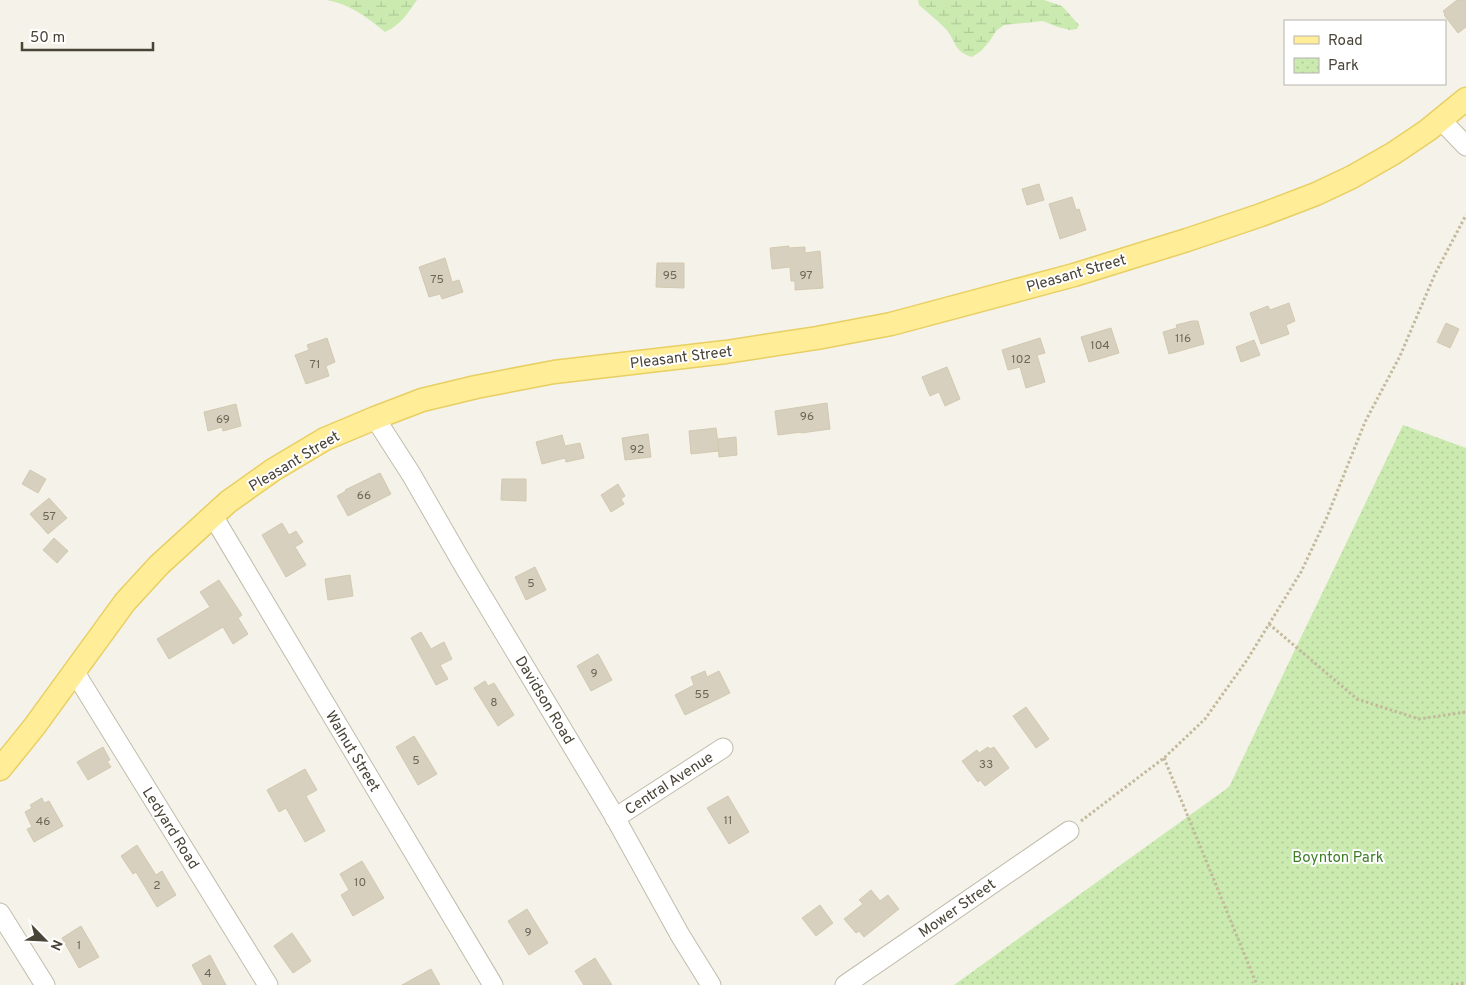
<svg xmlns="http://www.w3.org/2000/svg" width="1466" height="985" font-family="Overpass,sans-serif">
<defs>
<pattern id="wetland-marsh" width="20" height="14" patternUnits="userSpaceOnUse" patternTransform="scale(1.25)"><rect width="20" height="14" fill="#caeab0"/><path d="M1 5h8M5 5V1M11 12h8M15 12V8" fill="none" stroke="#afca98"/></pattern>
<pattern id="park-dots" width="8" height="8" patternUnits="userSpaceOnUse" patternTransform="scale(1.25)"><rect width="8" height="8" fill="#caeab0"/><path d="M2 2h.1M6 6h.1" fill="none" stroke="#afca98" stroke-width="1.8" stroke-linecap="round"/></pattern>
</defs>
<rect width="100%" height="100%" fill="#f5f2e9"/>
<g fill="url(#wetland-marsh)">
<path d="M 327,0 L 417,0 C 407,14 402,24 385,32 C 368,18 350,4 327,0 Z"/>
<path d="M 918,0 L 1044,0 L 1062,6 L 1079,25 L 1077,29 L 1070,30 L 1058,27 L 1043,21 L 1004,25 L 996,31 L 989,42 L 981,51 L 972,57 C 954,52 956,41 946,29 C 938,21 928,13 919,5 Z"/>
</g>
<path fill="url(#park-dots)" d="M 1403,425 L 1466,448 L 1466,985 L 954,985 L 1229,787 Z"/>
<g fill="#d7d0be" stroke="#d2c9b0">
<path d="M 1457,0 L 1466,0 L 1466,27 L 1458,33 L 1444,15 L 1445,14 L 1443,11 Z"/>
<path d="M 1039,184 L 1044,200 L 1027,205 L 1022,189 Z"/>
<path d="M 1072,197 L 1076,210 L 1079,209 L 1086,230 L 1060,239 L 1049,204 Z"/>
<path d="M 789,246 L 789,248 L 805,247 L 805,253 L 820,251 L 823,288 L 795,290 L 795,281 L 791,281 L 790,267 L 772,269 L 770,248 Z"/>
<path d="M 445,258 L 452,282 L 459,280 L 463,292 L 442,299 L 440,294 L 429,297 L 419,267 Z"/>
<path d="M 657,263 L 684,263 L 684,288 L 656,287 Z"/>
<path d="M 1289,303 L 1295,321 L 1286,325 L 1289,334 L 1261,344 L 1250,313 L 1268,306 L 1270,310 Z"/>
<path d="M 1192,321 L 1198,321 L 1204,344 L 1169,354 L 1163,332 L 1177,328 L 1176,325 Z"/>
<path d="M 1446,323 L 1459,329 L 1450,348 L 1437,342 Z"/>
<path d="M 1111,328 L 1119,353 L 1089,362 L 1081,337 Z"/>
<path d="M 327,338 L 335,362 L 326,366 L 329,376 L 306,384 L 295,355 L 309,350 L 307,345 Z"/>
<path d="M 1040,338 L 1045,353 L 1037,355 L 1045,382 L 1026,388 L 1020,367 L 1008,370 L 1002,350 Z"/>
<path d="M 1254,340 L 1260,355 L 1241,362 L 1236,347 Z"/>
<path d="M 947,367 L 960,399 L 945,406 L 939,392 L 930,396 L 922,377 Z"/>
<path d="M 827,403 L 830,429 L 801,433 L 801,432 L 778,435 L 775,411 Z"/>
<path d="M 236,404 L 241,426 L 223,431 L 222,427 L 208,431 L 204,412 Z"/>
<path d="M 716,428 L 719,451 L 691,454 L 689,431 Z"/>
<path d="M 648,434 L 651,457 L 625,460 L 622,438 Z"/>
<path d="M 562,435 L 565,446 L 580,443 L 584,458 L 566,462 L 565,458 L 542,464 L 536,442 Z"/>
<path d="M 736,437 L 737,455 L 719,457 L 718,439 Z"/>
<path d="M 30,470 L 46,479 L 38,493 L 22,484 Z"/>
<path d="M 380,473 L 391,494 L 348,516 L 337,496 L 346,491 L 345,490 Z"/>
<path d="M 502,479 L 526,479 L 526,501 L 501,500 Z"/>
<path d="M 618,484 L 625,496 L 621,499 L 624,504 L 611,512 L 601,495 Z"/>
<path d="M 49,498 L 67,518 L 48,534 L 30,514 Z"/>
<path d="M 282,523 L 289,535 L 296,531 L 303,542 L 295,547 L 306,565 L 286,577 L 262,535 Z"/>
<path d="M 54,538 L 68,551 L 57,563 L 43,550 Z"/>
<path d="M 535,567 L 546,590 L 526,600 L 515,577 Z"/>
<path d="M 350,575 L 353,596 L 328,600 L 325,579 Z"/>
<path d="M 219,580 L 242,615 L 238,618 L 248,634 L 233,644 L 223,627 L 169,659 L 157,639 L 210,607 L 200,592 Z"/>
<path d="M 421,632 L 431,649 L 444,642 L 452,659 L 440,665 L 448,679 L 436,685 L 411,638 Z"/>
<path d="M 598,654 L 612,680 L 591,691 L 577,666 Z"/>
<path d="M 705,671 L 707,677 L 719,671 L 730,693 L 685,715 L 675,695 L 694,685 L 691,677 Z"/>
<path d="M 485,681 L 488,686 L 494,683 L 514,715 L 498,726 L 474,688 Z"/>
<path d="M 1026,707 L 1049,739 L 1036,748 L 1013,716 Z"/>
<path d="M 414,736 L 437,774 L 418,785 L 396,747 Z"/>
<path d="M 103,747 L 110,760 L 107,761 L 111,767 L 88,780 L 77,762 Z"/>
<path d="M 988,747 L 990,749 L 994,747 L 1009,768 L 985,786 L 980,780 L 978,782 L 962,761 L 977,750 L 979,753 Z"/>
<path d="M 305,769 L 317,790 L 306,796 L 325,831 L 305,842 L 286,808 L 279,812 L 267,790 Z"/>
<path d="M 728,796 L 749,832 L 729,844 L 707,808 Z"/>
<path d="M 42,798 L 44,803 L 49,801 L 63,826 L 34,842 L 27,829 L 32,827 L 25,812 L 32,808 L 30,805 Z"/>
<path d="M 137,845 L 156,875 L 162,871 L 176,895 L 157,907 L 136,872 L 133,874 L 121,856 Z"/>
<path d="M 362,861 L 384,898 L 353,916 L 341,895 L 349,890 L 340,874 Z"/>
<path d="M 871,890 L 880,901 L 888,895 L 899,909 L 864,937 L 859,931 L 856,933 L 844,919 L 863,904 L 859,900 Z"/>
<path d="M 820,905 L 833,923 L 816,936 L 802,918 Z"/>
<path d="M 527,909 L 548,943 L 529,955 L 508,921 Z"/>
<path d="M 81,926 L 99,957 L 79,968 L 62,938 Z"/>
<path d="M 292,933 L 311,961 L 293,973 L 274,946 Z"/>
<path d="M 210,955 L 226,985 L 203,985 L 192,965 Z"/>
<path d="M 595,958 L 612,985 L 584,985 L 575,971 Z"/>
<path d="M 431,969 L 440,985 L 402,985 Z"/>
</g>
<g fill="none" stroke-linecap="round" stroke-linejoin="round">
<defs>
<g id="minor">
<path d="M 1441,120 L 1466,146"/>
<path d="M 375,418 L 411,474 L 464,566 L 612,812 L 680,935 L 711,985"/>
<path d="M 213,516 L 493,985"/>
<path d="M 74,671 L 268,985"/>
<path d="M 615,818 L 723,748"/>
<path d="M 0,913 L 45,985"/>
<path d="M 845,985 L 1069,831"/>
</g>
<path id="major" d="M 0,769 L 34,727 L 125,602 L 159,565 L 228,502 L 273,470 L 325,439 L 375,418 L 422,400 L 476,387 L 554,372 L 726,352 L 817,338 L 891,324 L 1074,275 L 1187,240 L 1261,215 L 1316,194 L 1352,177 L 1394,153 L 1428,130 L 1466,99"/>
</defs>
<use href="#minor" stroke="#c1bcab" stroke-width="21"/>
<use href="#major" stroke="#e8cf63" stroke-width="25"/>
<g stroke="#c3b99b" stroke-width="3" stroke-dasharray="2.5 2.5" stroke-linecap="butt">
<path d="M 1269,624 L 1357,699 L 1419,719 L 1466,712"/>
<path d="M 1164,758 L 1257,985"/>
<path d="M 1081,821 L 1164,758 L 1205,719 L 1247,660 L 1301,572 L 1327,517 L 1365,422 L 1400,356 L 1435,274 L 1466,215"/>
<path d="M 1451,985 L 1466,983"/>
</g>
<use href="#minor" stroke="#fff" stroke-width="19"/>
<use href="#major" stroke="#ffed98" stroke-width="22"/>
</g>
<g text-anchor="middle" stroke-width="4" stroke-linejoin="round" paint-order="stroke">
<g font-size="12" fill="#6c6759">
<text x="670" y="279">95</text>
<text x="806" y="279">97</text>
<text x="437" y="283">75</text>
<text x="1183" y="342">116</text>
<text x="1100" y="349">104</text>
<text x="1021" y="363">102</text>
<text x="315" y="368">71</text>
<text x="807" y="420">96</text>
<text x="223" y="423">69</text>
<text x="637" y="453">92</text>
<text x="364" y="499">66</text>
<text x="49" y="520">57</text>
<text x="531" y="587">5</text>
<text x="594" y="677">9</text>
<text x="702" y="698">55</text>
<text x="494" y="706">8</text>
<text x="416" y="764">5</text>
<text x="986" y="768">33</text>
<text x="728" y="824">11</text>
<text x="43" y="825">46</text>
<text x="360" y="886">10</text>
<text x="157" y="889">2</text>
<text x="528" y="936">9</text>
<text x="79" y="949">1</text>
<text x="208" y="977">4</text>
</g>
<g font-size="15" fill="#494437" stroke="#fff">
<text transform="translate(1076 273) rotate(-16)" y="5">Pleasant Street</text>
<text transform="translate(681 357) rotate(-7)" y="5">Pleasant Street</text>
<text transform="translate(294 461) rotate(-31)" y="5">Pleasant Street</text>
<text transform="translate(545 700) rotate(59)" y="5">Davidson Road</text>
<text transform="translate(353 751) rotate(59)" y="5">Walnut Street</text>
<text transform="translate(669 783) rotate(-33)" y="5">Central Avenue</text>
<text transform="translate(171 828) rotate(58)" y="5">Ledyard Road</text>
<text transform="translate(957 908) rotate(-35)" y="5">Mower Street</text>
</g>
<g font-size="15" fill="#3e7e27" stroke="#fff">
<text x="1338" y="862">Boynton Park</text>
</g>
</g>
<rect x="1284" y="20" width="162" height="65" fill="#ffffff" stroke="#b6b4af"/>
<rect x="1294" y="36" width="25" height="8" fill="#ffed98" stroke="#b6b4af"/>
<text x="1328" y="45" font-size="15" fill="#494437">Road</text>
<rect x="1294" y="58" width="25" height="15" fill="url(#park-dots)" stroke="#b6b4af"/>
<text x="1328" y="70" font-size="15" fill="#494437">Park</text>
<g transform="translate(45 940) rotate(114)" stroke="#ffffff" stroke-width="4" paint-order="stroke">
<path d="M0-4L9 19L0 12L-9 19Z" fill="#494437"/>
<text y="-8" font-size="14" font-weight="bold" text-anchor="middle" fill="#494437">N</text>
</g>
<path d="M22 42v8h131v-8" fill="none" stroke="#494437" stroke-width="2.5"/>
<text x="30" y="42" font-size="15" fill="#494437" stroke="#ffffff" stroke-width="4" paint-order="stroke">50 m</text>
</svg>
